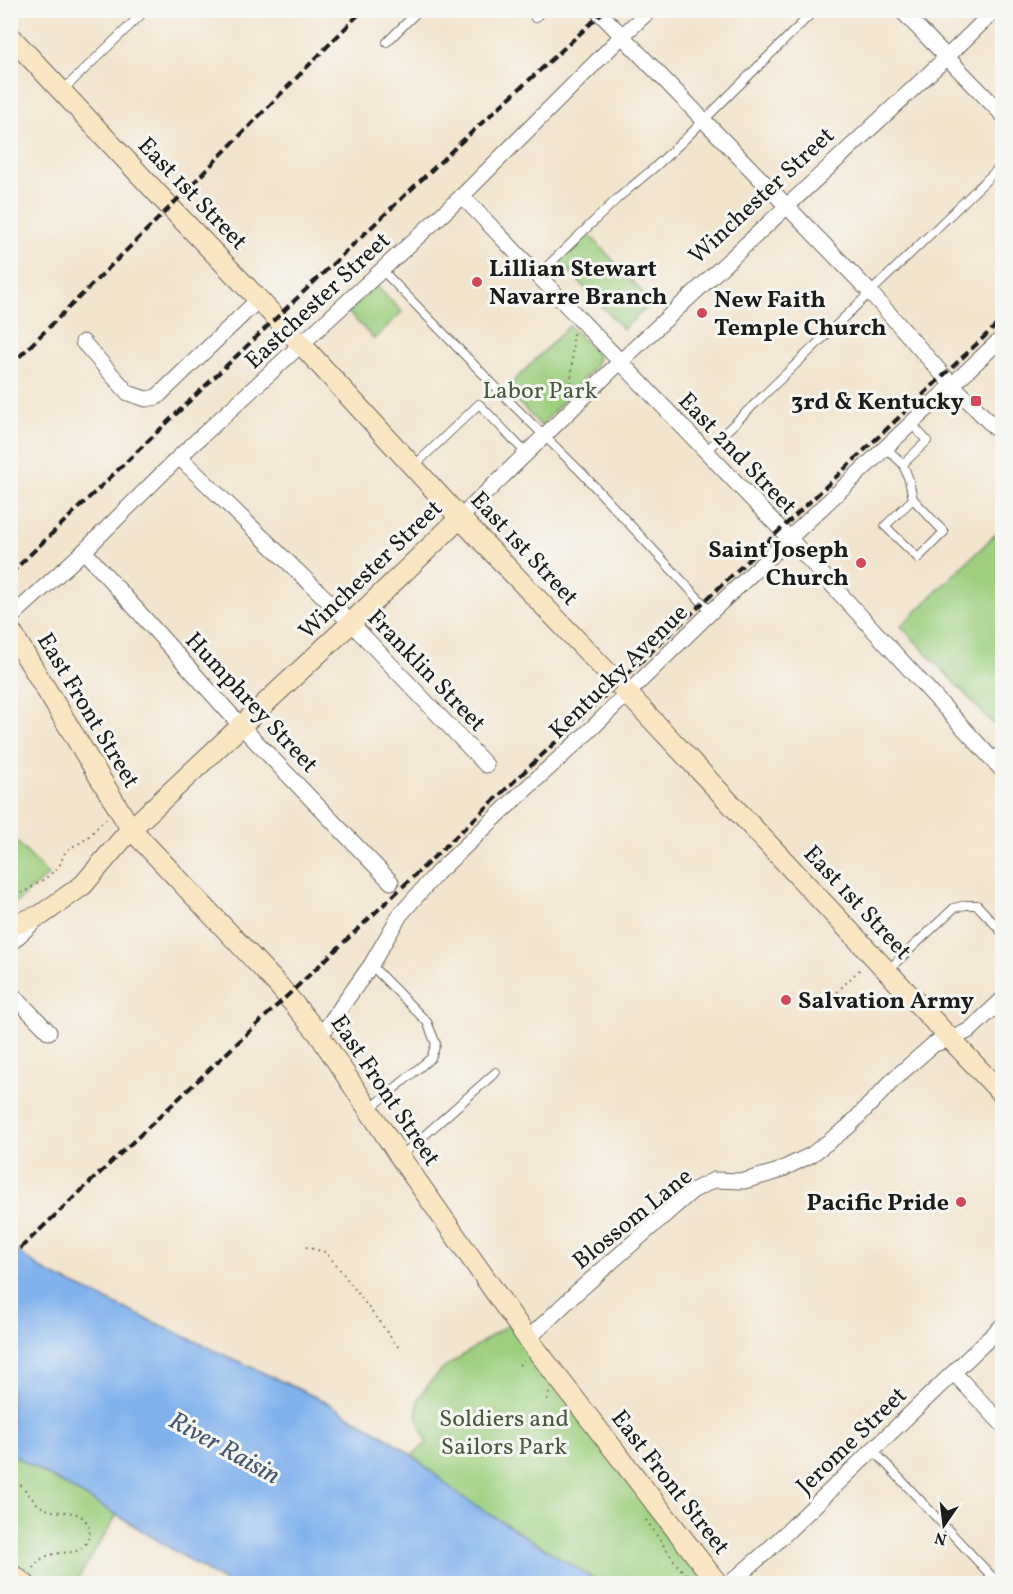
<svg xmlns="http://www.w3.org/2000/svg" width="1013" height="1594" font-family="Vollkorn,serif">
<rect width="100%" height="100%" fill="#f6f6f2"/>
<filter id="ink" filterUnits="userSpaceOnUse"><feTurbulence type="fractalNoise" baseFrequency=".0167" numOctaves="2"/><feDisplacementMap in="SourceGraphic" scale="12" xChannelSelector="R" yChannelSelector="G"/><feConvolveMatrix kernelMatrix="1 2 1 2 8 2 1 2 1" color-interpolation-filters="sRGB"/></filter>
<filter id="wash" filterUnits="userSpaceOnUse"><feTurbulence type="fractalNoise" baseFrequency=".008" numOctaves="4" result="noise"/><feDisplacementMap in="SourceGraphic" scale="24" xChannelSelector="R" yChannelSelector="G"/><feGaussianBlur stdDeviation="1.35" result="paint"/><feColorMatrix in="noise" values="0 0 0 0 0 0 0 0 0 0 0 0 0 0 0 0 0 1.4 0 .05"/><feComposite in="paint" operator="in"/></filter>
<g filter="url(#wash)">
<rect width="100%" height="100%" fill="#f3e4cd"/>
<g fill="#9dcf7f" stroke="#5c764e" stroke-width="1.5">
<path d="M 586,231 L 652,303 L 623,329 L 557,258 Z"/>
<path d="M 376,285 L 402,312 L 374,339 L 348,312 Z"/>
<path d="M 569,326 L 592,348 L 598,357 L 595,366 L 541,426 L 506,389 Z"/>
<path d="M 1002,528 L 1002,733 L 901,626 Z"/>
<path d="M 11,836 L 48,875 L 11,907 L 10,907 Z"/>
<path d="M 515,1320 L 718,1583 L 600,1583 L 459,1495 L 412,1455 L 427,1443 L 417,1418 L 418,1399 L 430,1382 L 444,1368 Z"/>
<path d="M 11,1454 L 117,1515 L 75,1583 L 26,1583 L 11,1572 Z"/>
</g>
<path fill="#82b2ed" stroke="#4f6784" stroke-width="1.5" d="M 11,1247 L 46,1272 L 322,1400 L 385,1436 L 412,1455 L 459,1495 L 600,1583 L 226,1583 L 117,1515 L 11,1454 Z"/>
</g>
<g filter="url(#ink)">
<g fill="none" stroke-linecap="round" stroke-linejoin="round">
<defs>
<g id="lane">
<path d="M 535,18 L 544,10"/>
<path d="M 387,42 L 419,10"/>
<path d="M 63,90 L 146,10"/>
<path d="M 382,270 L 516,408 L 581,472 L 711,612"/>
<path d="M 538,275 L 618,198 L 655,167 L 683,141 L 815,10"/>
<path d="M 886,448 L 903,464 L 927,441 L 911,423"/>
<path d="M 706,451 L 1002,165"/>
<path d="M 903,464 L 909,480 L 913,499 L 885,526 L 918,558 L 944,532 L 913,499"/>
<path d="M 414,466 L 479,404 L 526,453"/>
<path d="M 991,758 L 1002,749"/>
<path d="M 888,970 L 954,908 L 966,905 L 977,905 L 1002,932"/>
<path d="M 370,1109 L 431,1058 L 436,1044 L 427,1022 L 371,965"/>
<path d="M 400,1157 L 496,1072"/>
<path d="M 873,1450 L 999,1584"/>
</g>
<g id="street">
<path d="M 597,10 L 870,292 L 943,375 L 1002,435"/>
<path d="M 901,10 L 1002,114"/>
<path d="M 462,196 L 789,538 L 1002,770"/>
<path d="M 83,342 L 128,393 L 146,399 L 157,397 L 259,299"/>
<path d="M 179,457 L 351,623 L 486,765"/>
<path d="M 460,518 L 620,362 L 947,57 L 995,10"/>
<path d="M 84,551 L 241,726 L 391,882"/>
<path d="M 10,618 L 84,551 L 179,457 L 462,196 L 622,36 L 650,10"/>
<path d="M 10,944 L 39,917"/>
<path d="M 10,992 L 49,1032"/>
<path d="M 318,1033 L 327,1027 L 371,965 L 400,915 L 436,874 L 517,797 L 587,733 L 711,612 L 1002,338"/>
<path d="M 528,1339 L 576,1293 L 692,1191 L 714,1180 L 744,1181 L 776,1172 L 811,1155 L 848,1127 L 896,1077 L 934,1044 L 951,1039 L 970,1030 L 1002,1000"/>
<path d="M 954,1373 L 1002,1424"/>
<path d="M 729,1584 L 766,1552 L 1002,1326"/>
</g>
<g id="secondary">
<path d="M 10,36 L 170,207 L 302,345 L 460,518 L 628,694 L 1002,1094"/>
<path d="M 10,630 L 131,829 L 278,985 L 318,1033 L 400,1157 L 528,1339 L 718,1584"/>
<path d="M 10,926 L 41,915 L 83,885 L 131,829 L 351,623 L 460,518"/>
<path d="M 10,1573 L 25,1584"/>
</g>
</defs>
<use href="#lane" stroke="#67625a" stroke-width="10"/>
<use href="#street" stroke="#67625a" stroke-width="17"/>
<use href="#secondary" stroke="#67625a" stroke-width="22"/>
<g stroke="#67625a" stroke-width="2" stroke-dasharray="1.5 4.5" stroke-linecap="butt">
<path d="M 571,389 L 573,332"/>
<path d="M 10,898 C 25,893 48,878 58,867 C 63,862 61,856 67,851 C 71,846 78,845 83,841 C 92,835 98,825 107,818"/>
<path d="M 837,992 L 862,967"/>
<path d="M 306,1247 L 325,1252 L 335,1263 L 399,1348"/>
<path d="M 519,1365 L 524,1361"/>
<path d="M 547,1400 L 549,1393"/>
<path d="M 10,1479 C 27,1484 28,1501 46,1509 C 64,1516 82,1505 90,1530 C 85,1562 65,1547 45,1557 C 39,1560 35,1565 32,1570"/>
<path d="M 646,1520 L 678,1566 L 695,1584"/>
</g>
<use href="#lane" stroke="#fff" stroke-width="8"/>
<use href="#street" stroke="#fff" stroke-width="15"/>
<use href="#secondary" stroke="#fbe6c4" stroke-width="20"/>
<g stroke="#1c1c1c" stroke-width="4" stroke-dasharray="9 4.5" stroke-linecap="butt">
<path d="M 10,366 L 170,207 L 363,10"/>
<path d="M 10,574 C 159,430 308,287 458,145 C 507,99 557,56 605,10"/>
<path d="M 10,1258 L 1002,320"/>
</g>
</g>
</g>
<g fill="#d1495b" stroke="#f6f6f2" stroke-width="2">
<circle cx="477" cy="282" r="6"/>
<circle cx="702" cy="313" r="6"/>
<rect x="970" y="395" width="12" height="12" rx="3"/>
<circle cx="861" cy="563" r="6"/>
<circle cx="786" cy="1000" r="6"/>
<circle cx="961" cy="1202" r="6"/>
</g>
<g text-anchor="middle" stroke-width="6" stroke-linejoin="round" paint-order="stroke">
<g font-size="24" fill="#1c1c1c" stroke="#f6f6f2">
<text transform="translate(193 193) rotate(46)" y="8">East 1st Street</text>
<text transform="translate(761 195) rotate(-43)" y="8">Winchester Street</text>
<text transform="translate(317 300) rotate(-43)" y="8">Eastchester Street</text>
<text transform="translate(738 453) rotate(46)" y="8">East 2nd Street</text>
<text transform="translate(525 548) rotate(47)" y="8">East 1st Street</text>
<text transform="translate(370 569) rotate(-44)" y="8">Winchester Street</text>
<text transform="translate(427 670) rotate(46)" y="8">Franklin Street</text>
<text transform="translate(618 671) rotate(-44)" y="8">Kentucky Avenue</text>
<text transform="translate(252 702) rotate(47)" y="8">Humphrey Street</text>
<text transform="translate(89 710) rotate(59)" y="8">East Front Street</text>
<text transform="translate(858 902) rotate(47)" y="8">East 1st Street</text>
<text transform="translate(386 1090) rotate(56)" y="8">East Front Street</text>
<text transform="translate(632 1218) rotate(-39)" y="8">Blossom Lane</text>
<text transform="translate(851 1440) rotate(-44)" y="8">Jerome Street</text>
<text transform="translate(671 1482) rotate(52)" y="8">East Front Street</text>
</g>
<g font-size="24" font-weight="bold" fill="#1c1c1c" stroke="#f6f6f2" text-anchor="start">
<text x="489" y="276">Lillian Stewart<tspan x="489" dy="28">Navarre Branch</tspan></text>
<text x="714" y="307">New Faith<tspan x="714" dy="28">Temple Church</tspan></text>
<text x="964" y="409" text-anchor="end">3rd &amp; Kentucky</text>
<text x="849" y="557" text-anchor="end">Saint Joseph<tspan x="849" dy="28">Church</tspan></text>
<text x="798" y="1008">Salvation Army</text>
<text x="949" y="1210" text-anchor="end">Pacific Pride</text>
</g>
<g font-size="24" fill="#495b3f" stroke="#f6f6f2">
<text x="540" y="398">Labor Park</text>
<text x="504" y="1426">Soldiers and<tspan x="504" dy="28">Sailors Park</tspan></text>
</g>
<g font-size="26" font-style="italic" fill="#455870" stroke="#f6f6f2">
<text transform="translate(225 1447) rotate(29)" y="9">River Raisin</text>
</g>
</g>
<rect width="1013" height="1594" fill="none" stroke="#f6f6f2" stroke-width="36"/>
<g transform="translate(944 1525) rotate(194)" stroke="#f6f6f2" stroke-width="4.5" paint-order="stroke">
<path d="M0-4.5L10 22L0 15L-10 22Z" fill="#1c1c1c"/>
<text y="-9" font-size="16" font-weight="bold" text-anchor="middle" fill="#1c1c1c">N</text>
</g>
</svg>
